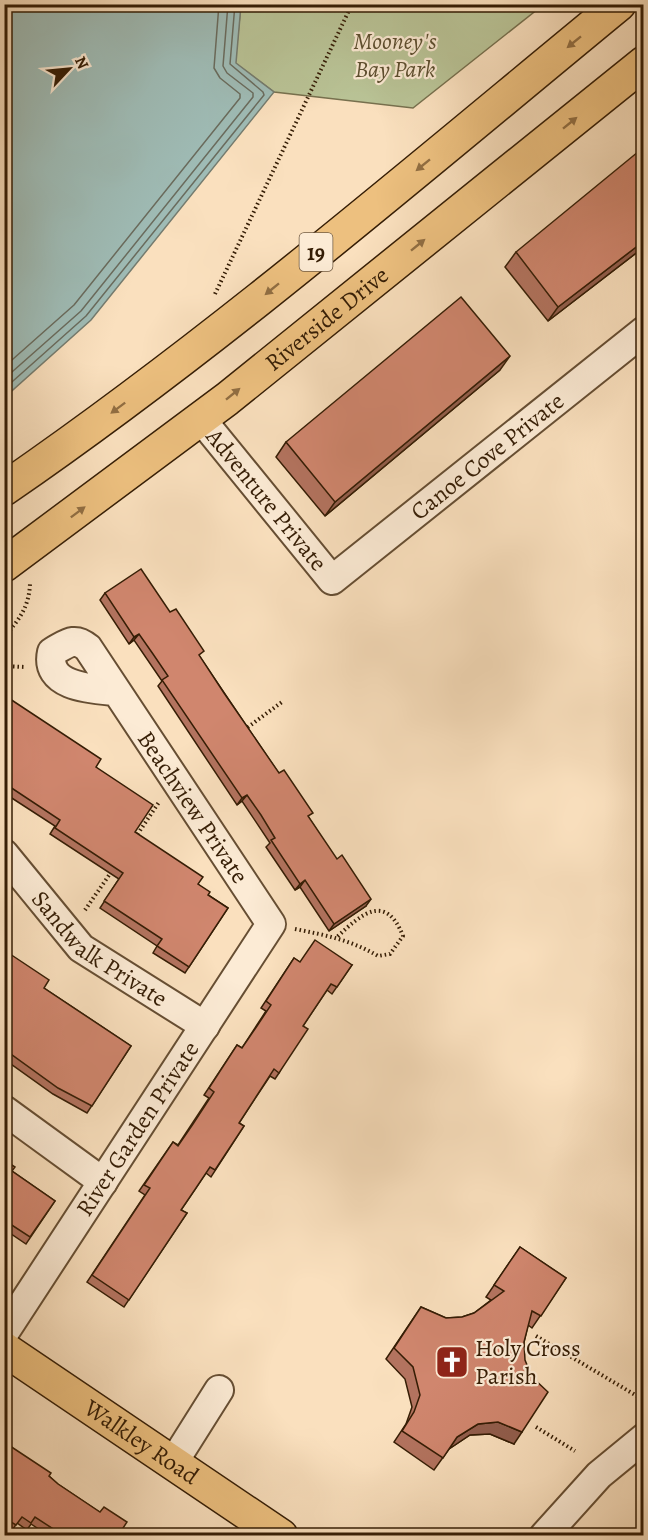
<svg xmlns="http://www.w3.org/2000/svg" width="648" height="1540" font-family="Alegreya,serif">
<rect width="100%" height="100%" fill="#fae0be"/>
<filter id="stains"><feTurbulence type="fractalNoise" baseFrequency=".00333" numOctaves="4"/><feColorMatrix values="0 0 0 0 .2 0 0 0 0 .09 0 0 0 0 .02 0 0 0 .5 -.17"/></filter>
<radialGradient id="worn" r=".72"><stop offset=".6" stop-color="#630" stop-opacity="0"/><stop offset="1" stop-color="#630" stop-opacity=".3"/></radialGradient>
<path fill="#b9c396" stroke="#77704e" stroke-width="1.5" d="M 289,4 L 543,5 L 413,108 L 274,92 L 235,63 L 241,5 L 287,8 Z"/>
<path fill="#9fbcb6" stroke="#757c6f" stroke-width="1.5" d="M 5,4 L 241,5 L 236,63 L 274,92 L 91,320 L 5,397 Z"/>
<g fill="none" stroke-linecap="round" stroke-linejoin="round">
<g stroke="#6a6c5e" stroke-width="1.5">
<path d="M 4,367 L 74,305 L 240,98 L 240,94 L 220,78 L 214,68 L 219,4"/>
<path d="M 4,379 L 81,311 L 253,97 L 253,93 L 227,73 L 223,66 L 228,4"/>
<path d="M 4,389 L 86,316 L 264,95 L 263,92 L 230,64 L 235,4"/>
</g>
<defs>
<g id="minor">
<path id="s1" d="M 201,419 L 332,580 L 644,331"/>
<path id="s2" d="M 4,854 L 81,948 L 205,1026"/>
<path d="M 4,1110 L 103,1182"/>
<path id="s3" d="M 4,1333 L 271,924 L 88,648 C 74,636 67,644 52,652 C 44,687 92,689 115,691"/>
<path d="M 173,1463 L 219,1390"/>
<path d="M 544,1536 L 599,1475 L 644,1438"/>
</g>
<g id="major">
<path d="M 4,489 C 219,341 417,170 619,4"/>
<path id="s4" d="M 4,565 L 227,399 L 644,63"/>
<path id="s5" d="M 4,1349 L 281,1536"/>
</g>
</defs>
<use href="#minor" stroke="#664e33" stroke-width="32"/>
<use href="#major" stroke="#351d05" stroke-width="36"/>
<g stroke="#351d05" stroke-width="4" stroke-dasharray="1.5 3" stroke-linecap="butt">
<path d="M 215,294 L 352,4"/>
<path d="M 4,637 C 19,620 29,607 30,584"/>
<path d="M 4,666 L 25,667"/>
<path d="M 244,730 L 282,702"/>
<path d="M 135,838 L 159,802"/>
<path d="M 85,910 L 112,871"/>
<path d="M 295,929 C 325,935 351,940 378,956 L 390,954 L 403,936 C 386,893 362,913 337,937"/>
<path d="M 536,1336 L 637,1396"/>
<path d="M 536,1427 L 575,1451"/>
</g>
<use href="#minor" stroke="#fcebd5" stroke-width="28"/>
<use href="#major" stroke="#edc07f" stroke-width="33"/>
</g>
<g fill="#b3735f" stroke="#351d05" stroke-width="1.5">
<path d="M 644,247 L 548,321 L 505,267 L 516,252 Z"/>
<path d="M 500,370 L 325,516 L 276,457 L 286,442 Z"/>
<path d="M 105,593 L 200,657 L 309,818 L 366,906 L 329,931 L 300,887 L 295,890 L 266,847 L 270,843 L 242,801 L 237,805 L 158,686 L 162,681 L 134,640 L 129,644 L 100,600 Z"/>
<path d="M 4,695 L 96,767 L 135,832 L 198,884 L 208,895 L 228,908 L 185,973 L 153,953 L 157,946 L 100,908 L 119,879 L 50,834 L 55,826 L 4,793 Z"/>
<path d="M 4,950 L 44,988 L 131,1046 L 87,1113 L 53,1094 L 4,1059 Z"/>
<path d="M 294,958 L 300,962 L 352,965 L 332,994 L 327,990 L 303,1026 L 279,1073 L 275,1079 L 270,1076 L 239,1123 L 244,1126 L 211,1177 L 206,1173 L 181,1210 L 187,1213 L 124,1307 L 87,1282 L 145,1195 L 139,1191 L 173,1142 L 178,1145 L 209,1098 L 204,1095 L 237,1045 L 242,1048 L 266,1011 L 261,1008 Z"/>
<path d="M 4,1160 L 12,1171 L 55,1201 L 26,1244 L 4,1229 Z"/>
<path d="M 520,1247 L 566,1278 L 532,1328 L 528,1325 L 524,1342 L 514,1444 L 490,1434 L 470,1435 L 449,1449 L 434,1470 L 394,1442 L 406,1424 L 412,1407 L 405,1379 L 386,1359 L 421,1307 L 446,1318 L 462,1317 L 474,1313 L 491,1300 L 486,1297 Z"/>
<path d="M 4,1442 L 49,1476 L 58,1484 L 135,1536 L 49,1536 L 31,1524 L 27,1530 L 17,1523 L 11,1532 L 4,1527 Z"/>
</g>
<g fill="#925e4d" stroke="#351d05" stroke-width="1.5">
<path d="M 644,241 L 644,247 L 548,321 L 558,307 Z"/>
<path d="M 510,356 L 500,370 L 325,516 L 335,502 Z"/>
<path d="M 139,634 L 134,640 L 129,644 L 134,637 Z"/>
<path d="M 247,795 L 242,801 L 237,805 L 242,798 Z"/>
<path d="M 305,880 L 300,887 L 295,890 L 300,884 Z"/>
<path d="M 371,899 L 366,906 L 329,931 L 334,924 Z"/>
<path d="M 498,1422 L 522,1432 L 514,1444 L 490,1434 L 470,1435 L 449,1449 L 457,1437 L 478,1424 Z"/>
</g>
<g fill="#d0866e" stroke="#351d05" stroke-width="1.5">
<path d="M 644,147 L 644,241 L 558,307 L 516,252 Z"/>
<path d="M 461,297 L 510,356 L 335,502 L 286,442 Z"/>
<path d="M 141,569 L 170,612 L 176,609 L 204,651 L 199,655 L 224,693 L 279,773 L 284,770 L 313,813 L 308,816 L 337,859 L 342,855 L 371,899 L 334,924 L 305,880 L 300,884 L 271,840 L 275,838 L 261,815 L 247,795 L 242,798 L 162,680 L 168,676 L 153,654 L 139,634 L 134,637 L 105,593 Z"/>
<path d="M 4,695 L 101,759 L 96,767 L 153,805 L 135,832 L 203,877 L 198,884 L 210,892 L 208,895 L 228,908 L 189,967 L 157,946 L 162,939 L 104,901 L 123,873 L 55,828 L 60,820 L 4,783 Z"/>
<path d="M 315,940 L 352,965 L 337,987 L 331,984 L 303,1026 L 308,1029 L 279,1073 L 274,1069 L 239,1123 L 244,1126 L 215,1170 L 210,1167 L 196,1188 L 181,1210 L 187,1213 L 129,1300 L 92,1275 L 150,1188 L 144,1185 L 173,1142 L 178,1146 L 193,1124 L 214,1092 L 209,1088 L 237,1045 L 242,1048 L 257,1026 L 271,1005 L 266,1001 L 294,958 L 300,962 Z"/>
<path d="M 4,950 L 49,980 L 44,988 L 131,1046 L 92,1106 L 58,1088 L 4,1049 L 4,1045 L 8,1041 L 4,1039 Z"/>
<path d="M 4,1160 L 15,1167 L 12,1171 L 55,1201 L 30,1237 L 4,1220 Z"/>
<path d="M 520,1247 L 566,1278 L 541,1316 L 532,1311 L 524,1342 L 525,1360 L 532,1377 L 548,1392 L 522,1432 L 498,1422 L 478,1424 L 457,1437 L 443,1458 L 402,1431 L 414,1412 L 420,1395 L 413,1367 L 394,1348 L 421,1307 L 446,1318 L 462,1317 L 474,1313 L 504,1291 L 494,1285 Z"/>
<path d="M 4,1442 L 51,1473 L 49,1476 L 58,1484 L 100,1512 L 104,1507 L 127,1522 L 123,1528 L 135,1536 L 64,1536 L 35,1517 L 31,1523 L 22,1517 L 16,1525 L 4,1518 Z"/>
</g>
<defs><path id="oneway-solid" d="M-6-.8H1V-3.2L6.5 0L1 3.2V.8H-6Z" transform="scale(1.5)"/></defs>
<g fill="#916e42">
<use href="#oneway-solid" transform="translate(574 42) rotate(141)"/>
<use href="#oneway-solid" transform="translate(570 123) rotate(-39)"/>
<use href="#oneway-solid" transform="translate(423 165) rotate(141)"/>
<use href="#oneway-solid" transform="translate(418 245) rotate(-39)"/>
<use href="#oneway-solid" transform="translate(272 289) rotate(141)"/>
<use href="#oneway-solid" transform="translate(233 394) rotate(-39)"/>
<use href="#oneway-solid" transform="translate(118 408) rotate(143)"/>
<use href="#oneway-solid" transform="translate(78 512) rotate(-37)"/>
</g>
<defs>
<symbol id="church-square" viewBox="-11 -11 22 22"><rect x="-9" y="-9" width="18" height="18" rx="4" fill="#8f2418" stroke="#fcebd5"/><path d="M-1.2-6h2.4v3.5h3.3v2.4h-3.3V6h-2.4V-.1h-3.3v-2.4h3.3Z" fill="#fff"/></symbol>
</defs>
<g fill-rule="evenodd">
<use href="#church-square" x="433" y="1343" width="38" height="38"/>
</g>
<g text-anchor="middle" stroke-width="4.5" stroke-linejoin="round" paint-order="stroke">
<rect fill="#fcebd5" stroke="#715b43" stroke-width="1.5" x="299.5" y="233" width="33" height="38" rx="4.5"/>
<g font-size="22" font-weight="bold" fill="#351d05">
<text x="316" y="260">19</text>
</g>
<g font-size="24" font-style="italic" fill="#5d4f30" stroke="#fcebd5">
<text x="395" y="49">Mooney's<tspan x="395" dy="28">Bay Park</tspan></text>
</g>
<g font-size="24" fill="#351d05" stroke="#fcebd5">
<text dy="8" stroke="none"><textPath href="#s4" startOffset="406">Riverside Drive</textPath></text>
<text dy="8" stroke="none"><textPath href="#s1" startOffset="406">Canoe Cove Private</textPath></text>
<text dy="8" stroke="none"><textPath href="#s1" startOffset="104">Adventure Private</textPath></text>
<text transform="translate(193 807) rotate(56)" y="8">Beachview Private</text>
<text dy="8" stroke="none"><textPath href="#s2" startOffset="136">Sandwalk Private</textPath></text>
<text dy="8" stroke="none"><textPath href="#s3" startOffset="244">River Garden Private</textPath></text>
<text dy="8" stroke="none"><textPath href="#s5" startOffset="166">Walkley Road</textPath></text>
</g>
<g font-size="24" fill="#351d05" stroke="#fcebd5" text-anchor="start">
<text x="475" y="1356">Holy Cross<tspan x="475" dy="28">Parish</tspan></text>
</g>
</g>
<rect width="648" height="1540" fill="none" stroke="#fae0be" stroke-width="24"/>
<rect x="6" y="6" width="636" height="1528" fill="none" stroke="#351d05" stroke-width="3"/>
<rect x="12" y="12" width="624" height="1516" fill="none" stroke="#351d05" stroke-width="1.5"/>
<g transform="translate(69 69) rotate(64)" stroke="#fcebd5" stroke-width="4.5" paint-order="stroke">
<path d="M0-4.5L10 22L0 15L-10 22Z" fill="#351d05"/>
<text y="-9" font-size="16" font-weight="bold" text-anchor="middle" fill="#351d05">N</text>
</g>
<rect width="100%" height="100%" filter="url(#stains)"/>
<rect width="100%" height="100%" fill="url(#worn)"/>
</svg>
